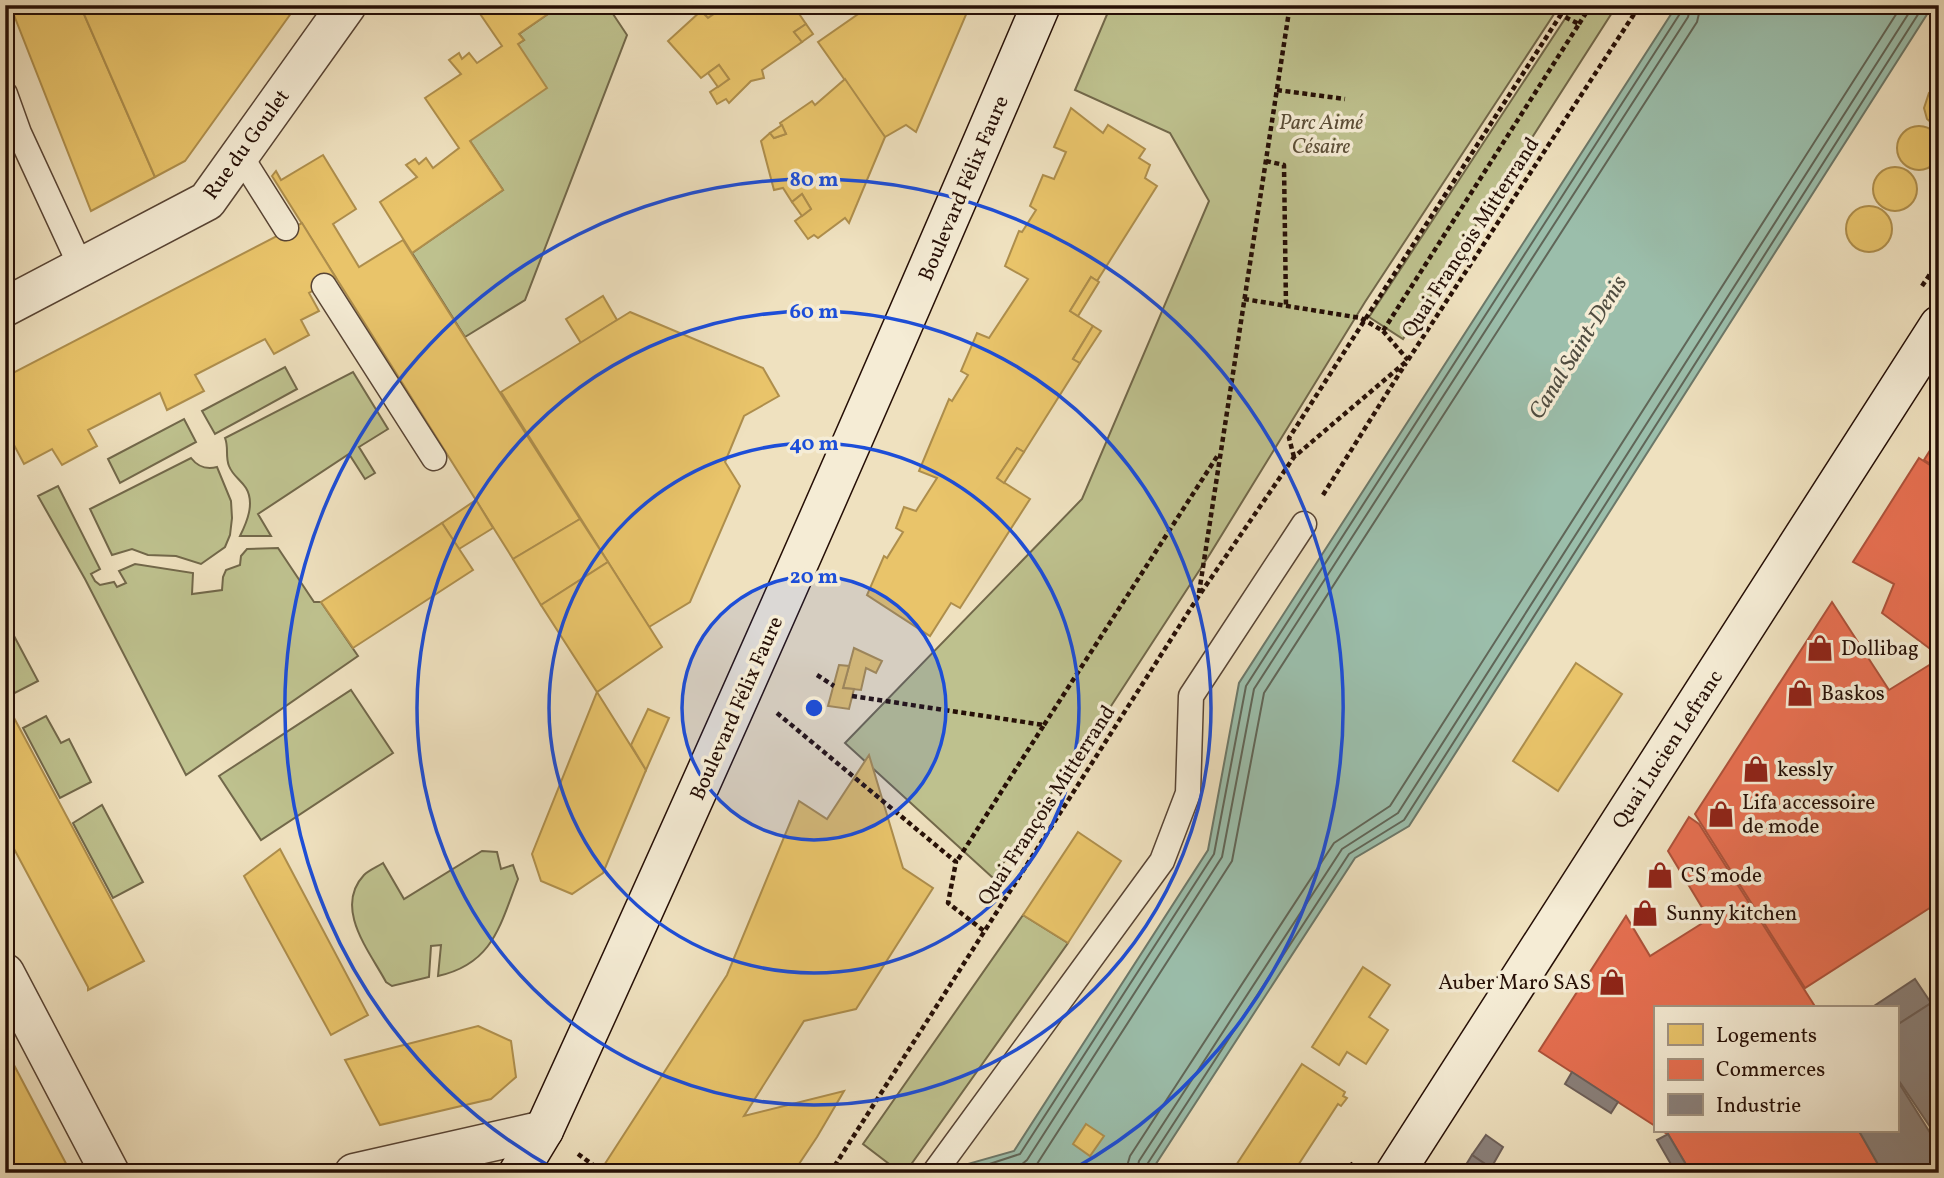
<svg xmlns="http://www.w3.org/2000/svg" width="1944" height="1178" font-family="Vollkorn,serif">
  <rect width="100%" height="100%" fill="#efe1bf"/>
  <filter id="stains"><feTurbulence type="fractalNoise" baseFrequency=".00286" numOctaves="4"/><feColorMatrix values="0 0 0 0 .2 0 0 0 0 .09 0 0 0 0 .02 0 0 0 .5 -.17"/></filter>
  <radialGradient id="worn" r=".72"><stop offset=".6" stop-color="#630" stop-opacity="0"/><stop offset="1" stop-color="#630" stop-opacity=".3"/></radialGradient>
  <g fill="#bec18e" stroke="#72684a" stroke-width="2">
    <polygon points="561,5 607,5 627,35 525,300 465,337 412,253 503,190 470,141 518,44 524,40 519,34"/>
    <polygon points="1111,5 1560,5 1365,302 1210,554 1100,723 993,878 845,743 1082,499 1209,201 1170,133 1075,90"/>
    <polygon points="1574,5 1617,5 1403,339 1369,317"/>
    <polygon points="285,367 297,389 215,434 202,411"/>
    <path d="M353 372 388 429 359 447 375 473 365 479 349 454 258 514 271 536H240C247 522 255 503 246 488 240 479 233 476 229 466 225 456 229 448 225 438Z"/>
    <polygon points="184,419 196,442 120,483 108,459"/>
    <path d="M191 458C198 467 206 470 217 467L231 501 232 518 230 535 225 547 201 564 176 556 148 555 132 549 112 555 90 509Z"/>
    <polygon points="58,486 100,569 91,574 95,581 100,585 114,582 117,587 126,583 119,571 135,564 193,573 192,594 222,590 223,577 226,570 240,565 241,556 247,549 278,548 314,602 321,602 358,656 186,775 85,579 38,496"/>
    <polygon points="5,619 38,681 7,697 5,693"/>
    <polygon points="351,690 393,753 261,840 219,776"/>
    <polygon points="46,716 61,743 69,739 91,782 60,798 23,728"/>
    <polygon points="102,805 143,882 113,898 73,823"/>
    <path d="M482 851 497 852 501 869 513 865 518 879C500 925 493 964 438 976L441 945 431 946 429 977 392 986 386 982C370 952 333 908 364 875 369 870 377 867 383 863L404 899Z"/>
    <polygon points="1023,915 1068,943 905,1173 901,1173 863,1144"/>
  </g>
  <polygon fill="#9bbeab" stroke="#6c7869" stroke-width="2" points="1677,5 1933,5 1409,826 1355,858 1150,1173 953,1173 957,1167 1014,1151 1208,850 1239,683"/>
  <g fill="#e9c46a" stroke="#ae8e4c" stroke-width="2">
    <polygon points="10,5 80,5 155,177 91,211"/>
    <polygon points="80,5 297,5 185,161 155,177"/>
    <polygon points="474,5 561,5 519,34 524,40 518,44 547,88 470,141 503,190 412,253 380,202 417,177 406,165 415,159 419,164 426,158 433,168 459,148 425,98 461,74 449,60 459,53 462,59 469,53 477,63 502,46"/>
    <polygon points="708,5 717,5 720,10 708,18 701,11"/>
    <polygon points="727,5 793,5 806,24 794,32 802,42 762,70 764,78 751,81 729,103 726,99 717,104 710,92 729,79 719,65 701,78 668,41 701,11 708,18"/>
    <polygon points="855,5 964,5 968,10 916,132 906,125 885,137 818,42 861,12"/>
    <polygon points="806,24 813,34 802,42 794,32"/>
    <polygon points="719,65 729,79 718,87 708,73"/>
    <polygon points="845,79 885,137 849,223 845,218 818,238 814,235 808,239 795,221 811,209 802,194 792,202 783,188 774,190 761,141 770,133 774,138 786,134 780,123 812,101 815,105"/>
    <polygon points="1939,86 1939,129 1927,119 1924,108 1929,93"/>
    <polygon points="1071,108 1103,133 1108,125 1145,149 1139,158 1150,165 1145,178 1157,186 1097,281 1091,277 1070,311 1093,326 1073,359 1080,363 1024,452 1017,448 997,478 1030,499 960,608 951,603 930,636 867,595 884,556 887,558 903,532 896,528 904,507 916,511 937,478 919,471 949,399 952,401 968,375 961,371 977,333 989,338 1028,279 1005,266 1019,231 1022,232 1036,210 1030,206 1043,175 1054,179 1066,152 1054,147"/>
    <polygon points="782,125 786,134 774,138 770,133"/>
    <circle cx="1919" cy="148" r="22"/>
    <polygon points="323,155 356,209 333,224 359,267 403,240 580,519 513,559 272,176 276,171 281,180"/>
    <circle cx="1895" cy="189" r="22"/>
    <polygon points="802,194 811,209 802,216 792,202"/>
    <circle cx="1869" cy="229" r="23"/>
    <polygon points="302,223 336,278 309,293 319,311 301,320 309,335 274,354 265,339 195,375 204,391 167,410 160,393 88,430 97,446 62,465 52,449 24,464 5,428 5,377"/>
    <polygon points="1091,277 1099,282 1078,316 1070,311"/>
    <polygon points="603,296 617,320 581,343 566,319"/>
    <polygon points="630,312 763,368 779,396 744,416 725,462 740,486 690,602 649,627 501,392"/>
    <polygon points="1093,326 1101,331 1080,363 1073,359"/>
    <polygon points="1017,448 1024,452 1004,483 997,478"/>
    <polygon points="476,500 493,528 459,549 442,523"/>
    <polygon points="580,519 608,562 541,605 513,559"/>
    <polygon points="442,523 473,570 353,648 321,602"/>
    <polygon points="608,562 662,647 597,692 541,605"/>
    <polygon points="854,648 882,661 876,673 866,668 861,690 843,688"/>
    <polygon points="1576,663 1622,694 1558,791 1513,761"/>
    <polygon points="839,665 849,666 843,688 854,689 849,709 828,706"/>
    <polygon points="597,692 646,770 603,873 572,894 541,881 532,854"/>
    <polygon points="5,701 144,961 88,990 88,987 5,832"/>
    <polygon points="648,709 669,718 646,770 631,745"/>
    <polygon points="869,755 903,868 933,888 856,1009 804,1021 744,1116 844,1091 817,1137 793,1173 599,1173 727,975 799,801 827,819"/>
    <polygon points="1078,832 1121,861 1068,943 1023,915"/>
    <polygon points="280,849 368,1015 331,1035 244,876"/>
    <polygon points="1363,967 1390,985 1369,1017 1388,1030 1366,1064 1347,1052 1339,1065 1312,1047"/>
    <polygon points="478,1026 511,1041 516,1077 491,1099 380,1125 345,1060"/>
    <polygon points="5,1048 71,1173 5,1173"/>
    <polygon points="1302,1064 1345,1092 1343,1096 1347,1098 1341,1106 1338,1104 1293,1173 1231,1173"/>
    <polygon points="1086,1124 1104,1136 1090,1156 1073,1144"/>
  </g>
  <g fill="#e76f51" stroke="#ad523a" stroke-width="2">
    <polygon points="1939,436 1939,469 1924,460"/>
    <polygon points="1919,458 1939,471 1939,652 1937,654 1882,613 1894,584 1853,562"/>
    <polygon points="1832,602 1889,690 1939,659 1939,902 1805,988 1695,814"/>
    <polygon points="1689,817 1699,824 1816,1008 1655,1008 1655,1126 1539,1051 1626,916 1650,956 1709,919 1668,851"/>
    <polygon points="1662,1131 1859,1131 1883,1173 1691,1173 1668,1134"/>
  </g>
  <g fill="#8a817c" stroke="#6c5f59" stroke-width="2">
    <polygon points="1915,979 1931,1003 1897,1025 1897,1008 1871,1008"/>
    <polygon points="1939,998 1939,1140 1897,1078 1897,1025"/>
    <polygon points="1572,1072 1618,1102 1611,1113 1565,1084"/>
    <polygon points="1897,1080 1939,1147 1939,1173 1883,1173 1859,1131 1897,1131"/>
    <polygon points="1668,1134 1691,1173 1676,1173 1657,1140"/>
    <polygon points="1486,1135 1503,1147 1491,1168 1472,1155"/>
    <polygon points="1472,1155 1491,1168 1499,1173 1461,1173"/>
  </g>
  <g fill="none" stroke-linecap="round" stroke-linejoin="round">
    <g stroke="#606658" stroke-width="2">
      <polyline points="962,1173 1020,1154 1214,854 1246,686 1681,12 1682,5"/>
      <polyline points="994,1173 1021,1165 1027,1160 1222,857 1254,689 1688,17 1691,5"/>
      <polyline points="1029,1173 1037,1164 1232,861 1264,693 1697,22 1701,5"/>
      <polyline points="1125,1173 1130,1156 1334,843 1390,806 1902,5"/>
      <polyline points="1136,1173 1139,1161 1342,849 1398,813 1914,5"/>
      <polyline points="1145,1173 1146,1166 1349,854 1404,820 1924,5"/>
    </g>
    <defs>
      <g id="lane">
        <polyline points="5,94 19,133 81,267"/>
        <polyline points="240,155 286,228"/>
        <polyline points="324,286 434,458"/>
        <polyline points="934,1173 1162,861 1188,793 1191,696 1304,524"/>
      </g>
      <g id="street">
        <polyline points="5,307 207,201 347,5"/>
        <polyline points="5,973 110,1173"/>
        <polyline points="354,1173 544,1130"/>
      </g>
      <g id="secondary">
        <path d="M518 1173 544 1130C715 757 880 382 1041 5"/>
        <polyline points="1395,1173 1939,325"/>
      </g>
    </defs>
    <use href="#lane" stroke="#584434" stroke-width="27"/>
    <use href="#street" stroke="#584434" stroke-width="41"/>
    <use href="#secondary" stroke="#260f06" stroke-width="41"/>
    <g stroke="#260f06" stroke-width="4.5" stroke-dasharray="5 3.5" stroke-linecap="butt">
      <polyline points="1579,24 1591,5"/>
      <polyline points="1277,90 1345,99"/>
      <polyline points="1266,161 1284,165 1286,306"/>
      <polyline points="1922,286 1939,261"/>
      <polyline points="1244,299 1361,318 1383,331 1579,24 1561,15"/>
      <polyline points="1383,331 1408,360"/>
      <polyline points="1294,457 1289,438 1567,5"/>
      <polyline points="1323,495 1406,363"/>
      <polyline points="1199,593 1290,5"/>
      <polyline points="817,675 834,686"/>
      <polyline points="852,696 1044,725 957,861"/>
      <polyline points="777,713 956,862 948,903 984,931"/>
      <polyline points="1044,725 1218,455"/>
      <polyline points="578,1154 600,1170"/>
      <polyline points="830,1173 1198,597 1294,457 1408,360 1640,5"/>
      <polyline points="1347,1173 1353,1163"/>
    </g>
    <use href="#lane" stroke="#f5ecd5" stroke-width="24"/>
    <use href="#street" stroke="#f5ecd5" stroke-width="38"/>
    <use href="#secondary" stroke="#f5ecd5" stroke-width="38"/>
  </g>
  <circle cx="814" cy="708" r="132" fill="#1d4ed8" fill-opacity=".12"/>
  <g fill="none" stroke="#1d4ed8" stroke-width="3.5">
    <circle cx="814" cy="708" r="132"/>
    <circle cx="814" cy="708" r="265"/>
    <circle cx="814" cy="708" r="397"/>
    <path d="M558 1171A529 529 0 1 1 1070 1171"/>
  </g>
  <defs>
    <symbol id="shop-bare" viewBox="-9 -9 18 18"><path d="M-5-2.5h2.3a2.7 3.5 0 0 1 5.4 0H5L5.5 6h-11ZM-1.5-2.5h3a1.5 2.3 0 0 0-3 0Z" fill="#8f2418" stroke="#f5ecd5" stroke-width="2.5" paint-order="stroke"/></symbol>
  </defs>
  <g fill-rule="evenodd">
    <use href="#shop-bare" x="1801" y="629" width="38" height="38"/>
    <use href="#shop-bare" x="1781" y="674" width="38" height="38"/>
    <use href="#shop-bare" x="1737" y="750" width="38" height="38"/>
    <use href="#shop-bare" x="1702" y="795" width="38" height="38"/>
    <use href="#shop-bare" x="1641" y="856" width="38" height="38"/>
    <use href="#shop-bare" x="1626" y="894" width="38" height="38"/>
    <use href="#shop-bare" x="1593" y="963" width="38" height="38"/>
  </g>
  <g text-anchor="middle" stroke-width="7" stroke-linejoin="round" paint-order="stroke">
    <g font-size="21" font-style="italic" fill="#5b4d36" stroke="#f5ecd5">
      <text x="1321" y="129">Parc Aimé<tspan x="1321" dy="24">Césaire</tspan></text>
    </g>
    <g font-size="21" fill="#260f06" stroke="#f5ecd5">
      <text transform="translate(246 144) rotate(-54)" y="7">Rue du Goulet</text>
      <text transform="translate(963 188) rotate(-67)" y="7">Boulevard Félix Faure</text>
      <text transform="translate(1470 237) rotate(-57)" y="7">Quai François Mitterrand</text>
      <text transform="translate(736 708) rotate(-66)" y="7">Boulevard Félix Faure</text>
      <text transform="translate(1667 749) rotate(-57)" y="7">Quai Lucien Lefranc</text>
      <text transform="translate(1046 805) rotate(-57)" y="7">Quai François Mitterrand</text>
    </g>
    <g font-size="21" fill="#260f06" stroke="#f5ecd5" text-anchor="start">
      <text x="1841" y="655">Dollibag</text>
      <text x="1821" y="700">Baskos</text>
      <text x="1777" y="776">kessly</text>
      <text x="1742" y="809">Lifa accessoire<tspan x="1742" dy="24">de mode</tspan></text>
      <text x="1681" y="882">CS mode</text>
      <text x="1666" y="920">Sunny kitchen</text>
      <text x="1591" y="989" text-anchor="end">Auber Maro SAS</text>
    </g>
    <g font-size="23" font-style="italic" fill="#4f4c40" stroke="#f5ecd5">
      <text transform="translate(1577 347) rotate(-58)" y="8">Canal Saint-Denis</text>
    </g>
  </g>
  <circle cx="814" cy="708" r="10" fill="#1d4ed8" stroke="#f5ecd5" stroke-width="3.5"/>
  <g font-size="21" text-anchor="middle" font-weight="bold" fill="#1d4ed8" stroke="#f5ecd5" stroke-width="7" stroke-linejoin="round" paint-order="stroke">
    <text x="814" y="186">80 m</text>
    <text x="814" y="318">60 m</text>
    <text x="814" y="450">40 m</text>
    <text x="814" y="583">20 m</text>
  </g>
  <rect width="1944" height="1178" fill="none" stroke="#efe1bf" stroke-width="28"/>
  <rect x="7" y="7" width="1930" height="1164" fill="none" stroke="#260f06" stroke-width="3.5"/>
  <rect x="14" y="14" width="1916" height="1150" fill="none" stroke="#260f06" stroke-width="2"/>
  <rect x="1654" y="1006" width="245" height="126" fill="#f5ecd5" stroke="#a29482" stroke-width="2"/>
  <rect x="1668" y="1024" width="35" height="21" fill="#e9c46a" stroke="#a29482" stroke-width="2"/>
  <text x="1716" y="1042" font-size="21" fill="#260f06">Logements</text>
  <rect x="1668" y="1059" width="35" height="21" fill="#e76f51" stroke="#a29482" stroke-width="2"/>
  <text x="1716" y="1076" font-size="21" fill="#260f06">Commerces</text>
  <rect x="1668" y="1094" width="35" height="21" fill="#8a817c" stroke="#a29482" stroke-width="2"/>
  <text x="1716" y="1112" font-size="21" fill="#260f06">Industrie</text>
  <rect width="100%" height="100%" filter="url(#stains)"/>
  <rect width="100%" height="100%" fill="url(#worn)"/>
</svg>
